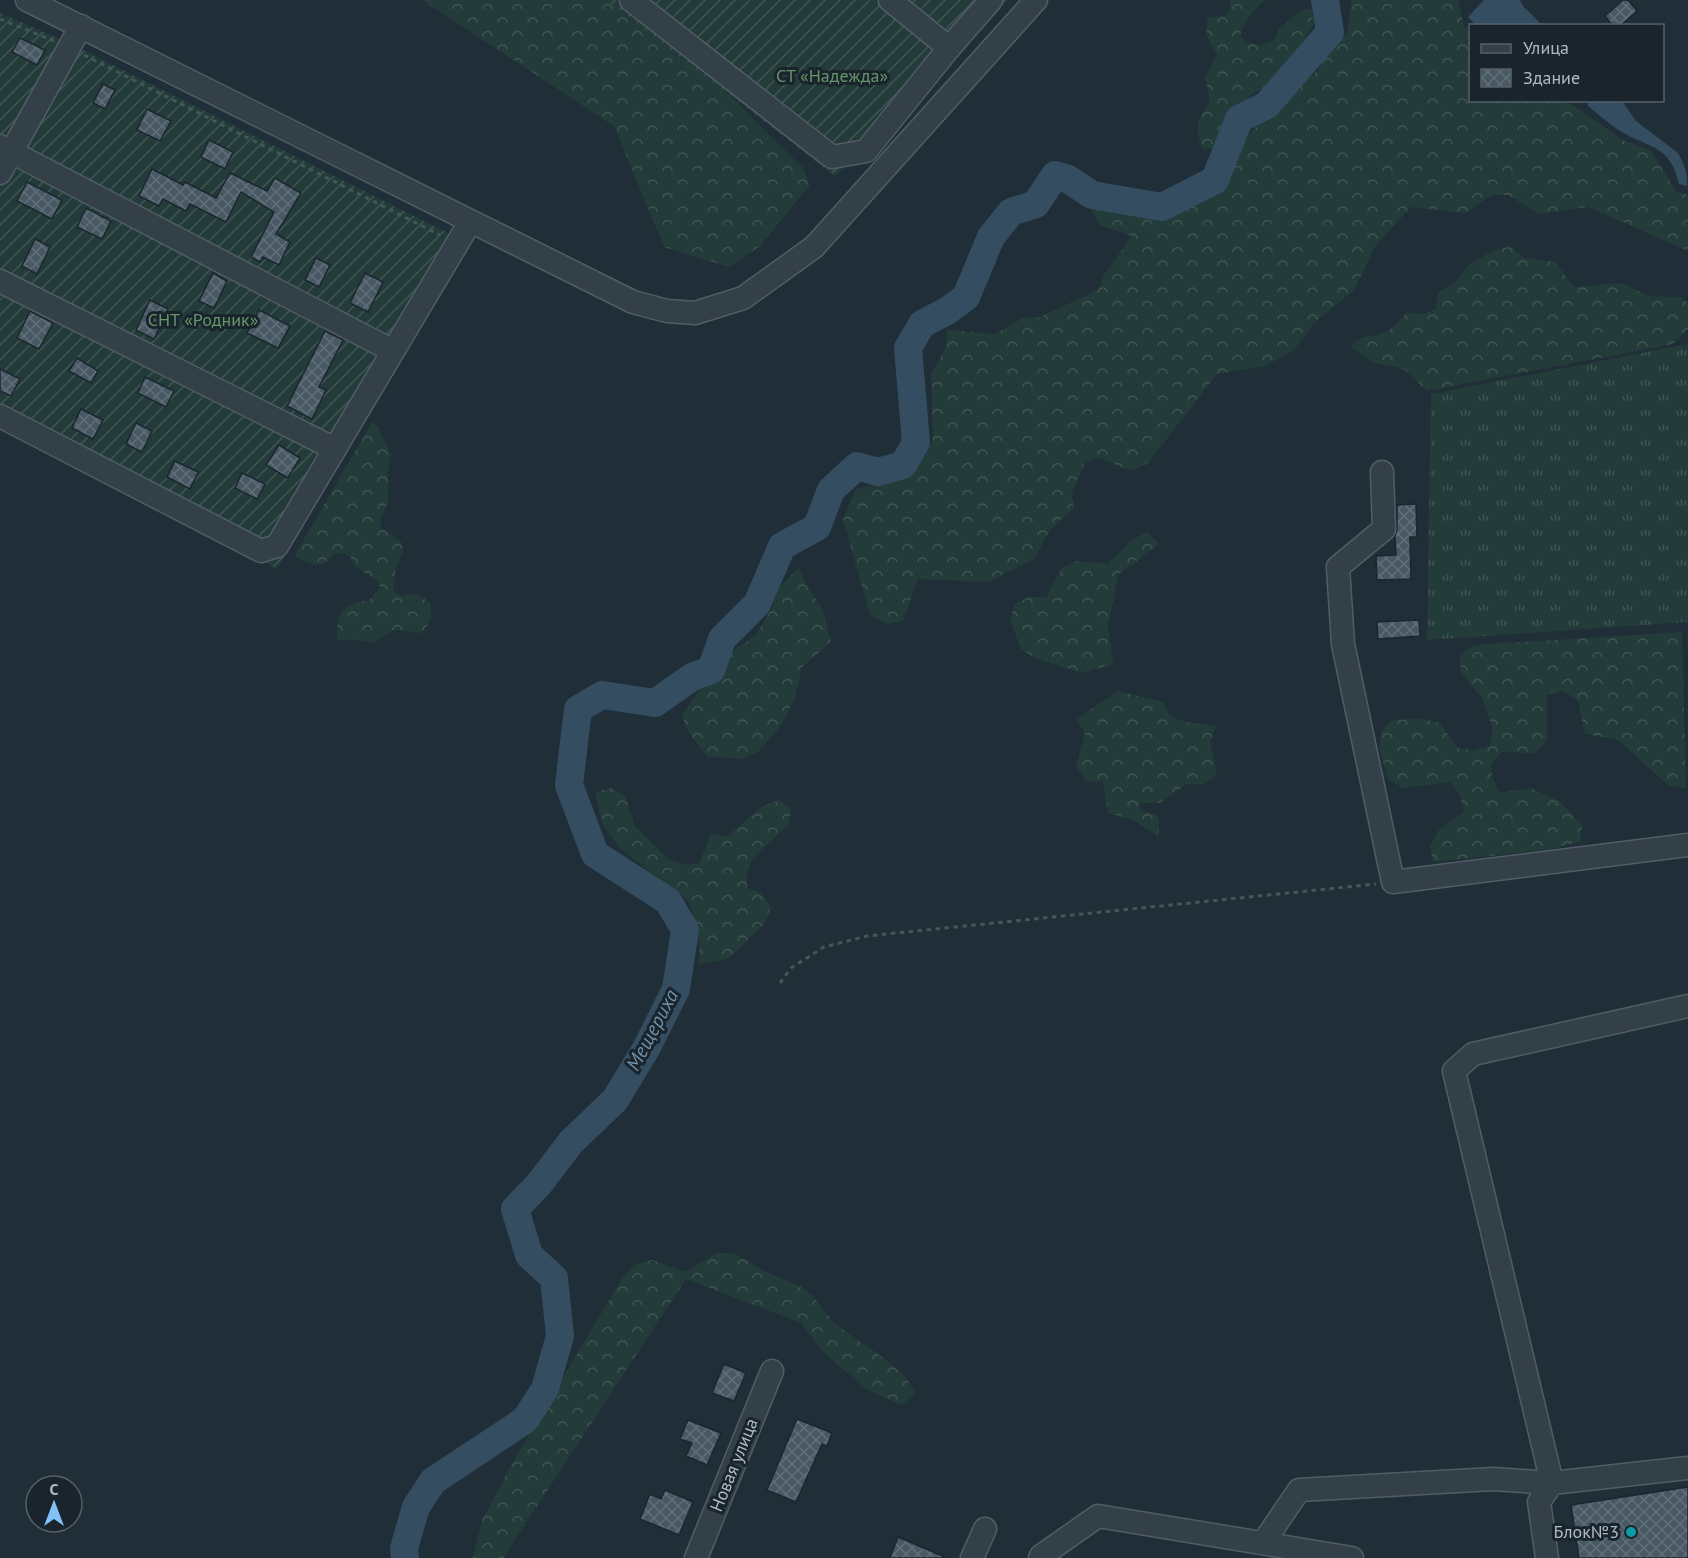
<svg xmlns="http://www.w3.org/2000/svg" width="1688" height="1558" font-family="'PT Sans',sans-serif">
  <defs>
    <pattern id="grass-tufts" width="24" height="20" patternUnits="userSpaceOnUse" patternTransform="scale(1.5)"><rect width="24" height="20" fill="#233b39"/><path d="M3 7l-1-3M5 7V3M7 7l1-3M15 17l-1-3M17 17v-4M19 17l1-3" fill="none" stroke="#405554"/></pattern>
    <pattern id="forest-crowns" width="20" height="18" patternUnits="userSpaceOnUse" patternTransform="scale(1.5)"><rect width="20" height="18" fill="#233b39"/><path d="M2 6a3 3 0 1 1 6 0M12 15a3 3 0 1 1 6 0" fill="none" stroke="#405554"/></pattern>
    <pattern id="garden-furrows" width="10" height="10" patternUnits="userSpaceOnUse" patternTransform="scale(1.5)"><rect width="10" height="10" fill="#233b39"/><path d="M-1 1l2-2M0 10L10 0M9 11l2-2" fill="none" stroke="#405554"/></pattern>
    <pattern id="building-cross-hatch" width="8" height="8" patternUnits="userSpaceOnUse" patternTransform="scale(1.5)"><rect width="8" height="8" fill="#485964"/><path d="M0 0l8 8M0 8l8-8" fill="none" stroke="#606f79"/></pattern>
  </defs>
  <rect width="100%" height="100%" fill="#202e38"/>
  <polygon fill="url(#grass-tufts)" points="1688,344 1688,622 1427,640 1431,394"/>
  <g fill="url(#forest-crowns)">
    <polygon points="422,0 615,0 704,70 803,168 810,185 760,246 729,267 664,247 614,126"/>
    <path d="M1230 0H1265C1254 10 1244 21 1240 35L1246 42 1261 45 1270 43 1276 37 1278 29 1303 9H1311L1314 24 1279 80 1265 89 1257 91 1251 95 1249 104 1234 113 1217 148 1202 149C1195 126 1196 121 1210 101L1205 77 1217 55C1210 41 1203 34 1208 17L1225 16 1230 8Z"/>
    <polygon points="1351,0 1458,0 1464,27 1470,31 1470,100 1567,101 1623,140 1651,151 1676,191 1688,195 1688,251 1588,207 1539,214 1508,195 1492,195 1465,213 1411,207 1376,245 1354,290 1314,323 1294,350 1265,366 1217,374 1148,463 1131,471 1100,458 1085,463 1072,492 1074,508 1050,530 1034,559 988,582 918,579 903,621 887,624 870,615 843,519 856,489 887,483 926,456 933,440 931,375 946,347 947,330 995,334 1023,318 1040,317 1098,290 1104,275 1132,236 1099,225 1091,210 1104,203 1167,213 1225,182 1246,136 1318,70 1323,56 1348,31"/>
    <path d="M1511 247 1524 258 1555 262 1574 287 1621 283 1649 296 1681 297 1688 303V329L1673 344 1427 391 1404 369 1372 362 1351 347C1366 330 1370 340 1386 332 1395 327 1401 319 1407 312L1422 314 1436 309 1438 292 1453 284 1469 265 1496 249Z"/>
    <path d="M372 422 378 427 391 455 388 471V503L380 519 381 527 402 543 403 552 396 567 393 591 400 596 416 594 431 603V620L422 633 394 630 372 643 354 639 337 640C337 612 341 605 369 600L380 588 378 581 354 566 350 557 344 553 335 554 323 564 315 565 296 558V553Z"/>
    <polygon points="1147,532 1159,544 1118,575 1108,625 1113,664 1082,673 1035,658 1021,649 1010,620 1015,604 1029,597 1046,597 1062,568 1076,561 1108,564 1132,540"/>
    <polygon points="799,567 805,583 823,610 831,642 802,667 795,698 780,727 758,752 743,759 707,756 687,730 682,715 700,689 715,683 729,654 756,635 773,606 777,590"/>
    <polygon points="1682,632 1686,788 1669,786 1618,740 1585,734 1578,701 1564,691 1547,694 1547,741 1534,753 1502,752 1491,764 1493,780 1500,793 1531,788 1559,801 1582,825 1580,842 1546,850 1433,862 1430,846 1438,831 1464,812 1460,795 1450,782 1403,788 1388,779 1379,748 1381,732 1392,720 1423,719 1439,723 1458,748 1474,751 1490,745 1493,729 1482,698 1461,673 1460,655 1474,645"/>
    <polygon points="1118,691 1163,702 1170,716 1185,722 1216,726 1210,742 1217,774 1204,784 1187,784 1160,803 1140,803 1140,810 1158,816 1159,837 1133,820 1108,813 1103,782 1086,781 1076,766 1085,734 1077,719"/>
    <polygon points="611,788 625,796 635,826 668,859 683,864 699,864 711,834 727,836 763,806 779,800 791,809 789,824 752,859 747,873 747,888 762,893 771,907 765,923 729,958 699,965 699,931 688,901 621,849 602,824 595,792"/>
    <polygon points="716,1253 734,1253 766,1272 799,1286 813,1296 834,1323 878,1354 906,1377 915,1393 902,1405 868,1390 825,1354 801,1323 686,1279 503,1558 473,1558 482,1520 500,1487 508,1470 623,1277 635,1264 652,1260 686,1272"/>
  </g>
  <g fill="url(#garden-furrows)">
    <polygon points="607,0 1008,0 866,151 835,176"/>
    <polygon points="0,13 71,44 468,243 277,569 0,428"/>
  </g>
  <g fill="#344d60">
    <polygon points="1484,0 1520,0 1523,6 1542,25 1476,25 1468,17"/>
    <path d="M1591 100 1622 101 1636 121 1678 153C1684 164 1688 174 1687 186L1679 184C1670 144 1650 149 1620 131 1609 124 1598 114 1587 105Z"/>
  </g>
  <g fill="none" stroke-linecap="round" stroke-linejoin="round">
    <polyline stroke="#344d60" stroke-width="28" points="405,1558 404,1548 416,1507 433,1481 525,1420 545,1389 560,1336 554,1278 529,1255 515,1209 539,1184 571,1142 615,1100 647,1047 676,989 685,930 668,901 595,854 569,785 578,709 602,695 655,703 692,677 711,670 722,639 757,604 782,546 817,527 831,490 857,466 878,472 903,465 916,443 908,348 922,324 947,311 966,297 991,237 1011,212 1036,204 1055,175 1068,179 1092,195 1162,207 1215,180 1239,119 1267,105 1330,32 1325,0"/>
  </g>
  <g fill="url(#building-cross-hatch)" stroke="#1b262f" stroke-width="1.5">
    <polygon points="1623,0 1628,0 1637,11 1620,26 1613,26 1605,16"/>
    <polygon points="20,38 45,50 37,65 12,52"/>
    <polygon points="103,84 115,90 105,109 93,103"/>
    <polygon points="147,109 171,121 160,141 137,130"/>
    <polygon points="209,140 233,152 225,169 201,157"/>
    <polygon points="152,169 183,185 185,182 216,198 230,173 267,191 275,178 301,193 276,234 290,242 279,265 263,257 260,262 251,257 274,212 241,192 226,222 190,204 186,211 163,199 159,206 139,196"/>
    <polygon points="27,182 62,200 52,219 17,201"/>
    <polygon points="86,208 111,221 102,239 77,227"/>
    <polygon points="35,239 50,247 37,274 22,266"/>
    <polygon points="316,258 330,265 319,287 305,280"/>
    <polygon points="213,273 227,281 214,308 199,301"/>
    <polygon points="365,273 383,282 368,312 350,303"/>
    <polygon points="150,300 168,309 154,339 136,330"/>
    <polygon points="259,310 290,326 278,348 247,333"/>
    <polygon points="30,311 53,323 39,349 17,338"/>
    <polygon points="325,331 343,340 319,387 326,390 312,419 287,406"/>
    <polygon points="77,358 98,371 91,383 69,371"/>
    <polygon points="0,369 20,379 11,396 0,391"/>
    <polygon points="145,377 174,391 166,407 138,393"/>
    <polygon points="81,409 103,420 93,439 72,428"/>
    <polygon points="136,423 152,431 142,452 126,444"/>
    <polygon points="279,445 300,458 288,478 266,465"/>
    <polygon points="175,461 198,472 190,489 167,477"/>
    <polygon points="242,473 265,484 257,499 235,488"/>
    <polygon points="1416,504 1417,537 1410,537 1411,579 1377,580 1376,556 1396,555 1395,536 1397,529 1397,505"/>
    <polygon points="1419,620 1420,636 1378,639 1377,622"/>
    <polygon points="724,1364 746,1373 734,1401 712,1393"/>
    <polygon points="797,1419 832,1433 827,1446 822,1444 796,1502 767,1490"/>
    <polygon points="688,1420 721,1433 707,1465 686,1456 692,1443 680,1439"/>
    <polygon points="1688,1487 1688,1558 1579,1558 1571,1505"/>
    <polygon points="665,1490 693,1502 679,1535 640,1519 650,1494 661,1499"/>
    <polygon points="898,1537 947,1558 890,1558"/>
  </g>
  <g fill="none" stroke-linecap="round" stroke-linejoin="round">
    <defs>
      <g id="minor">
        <polyline points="27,0 633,302 667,311 695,313 743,298 814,247 1036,0"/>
        <polyline points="631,0 832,157 866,151 949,48"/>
        <polyline points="890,0 949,48 991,0"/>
        <polyline points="0,146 393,351"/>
        <polyline points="0,173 81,26"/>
        <polyline points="0,281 335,449"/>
        <polyline points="0,416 261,551 277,546 470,222"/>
        <polyline points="1382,472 1384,529 1338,567 1343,644 1393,882 1688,845"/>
        <polyline points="1263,1543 1299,1490 1493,1479 1552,1483 1454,1071 1473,1054 1688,1006"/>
        <polyline points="696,1558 772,1371"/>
        <polyline points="972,1558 985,1529"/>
        <polyline points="1040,1558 1041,1556 1098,1516 1352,1558"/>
        <polyline points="1547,1558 1539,1502 1552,1483 1688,1468"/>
      </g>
    </defs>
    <use href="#minor" stroke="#515d66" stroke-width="25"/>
    <g stroke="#425857" stroke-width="3" stroke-dasharray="4.5 4.5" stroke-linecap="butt">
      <polyline points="0,19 54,41"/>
      <polyline points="84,55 440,235"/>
      <polyline points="780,983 791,968 824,947 867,936 1376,884"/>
    </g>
    <use href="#minor" stroke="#344048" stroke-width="22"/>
  </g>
  <circle fill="#0f9aa8" stroke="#19242d" stroke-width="2" cx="1631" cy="1532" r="6"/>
  <g text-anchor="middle" stroke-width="6" stroke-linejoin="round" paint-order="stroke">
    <g font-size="18" fill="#669669" stroke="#19242d">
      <text x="832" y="82">СТ «Надежда»</text>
      <text x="203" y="326">СНТ «Родник»</text>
    </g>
    <g font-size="18" fill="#aebbc5" stroke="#19242d">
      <text transform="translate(734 1465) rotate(-68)" y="6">Новая улица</text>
    </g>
    <g font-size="18" fill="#aebbc5" stroke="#19242d" text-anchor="end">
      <text x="1619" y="1538">Блок№3</text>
    </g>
    <g font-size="20" font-style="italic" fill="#6f91aa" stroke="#19242d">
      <text transform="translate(652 1030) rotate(-62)" y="7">Мещериха</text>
    </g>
  </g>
  <rect x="1469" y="24" width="195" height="78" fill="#19242d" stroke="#55606a" stroke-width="1.5"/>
  <rect x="1481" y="44" width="30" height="9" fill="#344048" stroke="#55606a" stroke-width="1.5"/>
  <text x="1523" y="54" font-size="18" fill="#aebbc5">Улица</text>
  <rect x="1481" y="69" width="30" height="18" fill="url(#building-cross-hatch)" stroke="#55606a" stroke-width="1.5"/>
  <text x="1523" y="84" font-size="18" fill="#aebbc5">Здание</text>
  <g transform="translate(54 1504)"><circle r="28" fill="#19242d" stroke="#55606a" stroke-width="1.5"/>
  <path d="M0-4.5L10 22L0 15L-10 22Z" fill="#80c1f8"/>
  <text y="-9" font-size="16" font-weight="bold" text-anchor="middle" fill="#aebbc5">С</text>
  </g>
</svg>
